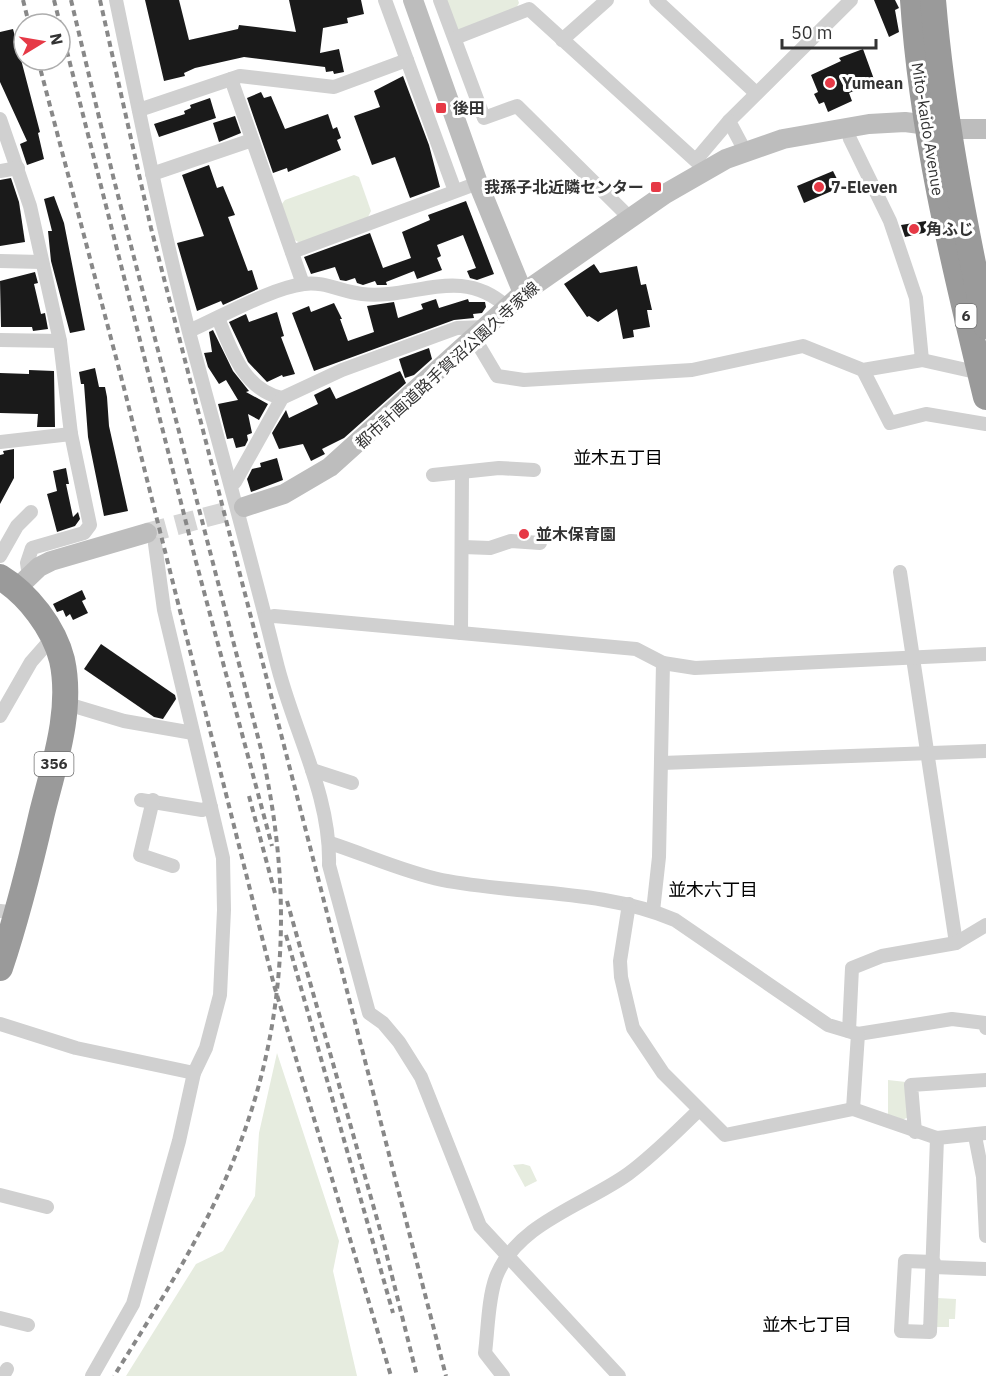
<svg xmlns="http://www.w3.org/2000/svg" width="986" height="1376" font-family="'IBM Plex Sans','Noto Sans JP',sans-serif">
  <rect width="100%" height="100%" fill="#fff"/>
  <g fill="#e6ecdf">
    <polygon points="445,0 518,0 519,3 515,10 455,31"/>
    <polygon points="354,175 359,177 371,211 367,219 300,243 293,239 281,205 285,200"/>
    <polygon points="277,1053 339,1241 333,1271 357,1376 126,1376 196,1264 223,1251 255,1196 259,1133"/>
    <polygon points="888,1080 906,1082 909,1117 902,1120 888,1116"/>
    <polygon points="523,1164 530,1166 537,1181 525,1187 513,1165"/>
    <polygon points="937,1298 956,1299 955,1319 949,1319 949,1327 936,1327"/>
  </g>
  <g fill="#1a1a1a">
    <polygon points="145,0 179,0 189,40 238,29 239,25 296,32 289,0 361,0 364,14 347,18 348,23 323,28 320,53 339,49 344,72 334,74 333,71 326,72 325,67 244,57 195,68 184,73 185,76 164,81"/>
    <polygon points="874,0 895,0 899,8 895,10 899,32 889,37"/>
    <polygon points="13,29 40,132 38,133 44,159 27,165 20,144 27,141 0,82 0,32"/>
    <polygon points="863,49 875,82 849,93 852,101 828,112 824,102 819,104 814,94 818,92 811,75 841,61 839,58"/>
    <polygon points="403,76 429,145 440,187 410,198 395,157 372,165 354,116 380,107 374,91"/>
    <polygon points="261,92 264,98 271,96 285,129 328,114 333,129 337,127 341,138 337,140 341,150 288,172 287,168 273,173 247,98"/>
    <polygon points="210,98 216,118 159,137 154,124 185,114 184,111 191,108 190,105"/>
    <polygon points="235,116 241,133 219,142 213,123"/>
    <polygon points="209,165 217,188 223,186 235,215 228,217 248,271 252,270 258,289 223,305 221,301 197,311 177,243 204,236 182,175"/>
    <polygon points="833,171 841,187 804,203 797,186"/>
    <polygon points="11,178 19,202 25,242 0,246 0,180"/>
    <polygon points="54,196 64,223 85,330 70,333 51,261 48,231 52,231 44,199"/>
    <polygon points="466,201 494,274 477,280 470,278 467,271 476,268 463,235 437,245 441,256 437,258 442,270 417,279 414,271 386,282 387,285 377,285 375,281 363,285 357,283 355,278 346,281 340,280 335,267 311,274 304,257 370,233 383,268 411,258 402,232 430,220 428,215"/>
    <polygon points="926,221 928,232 905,237 901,225"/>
    <polygon points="594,264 600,273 637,266 641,285 646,284 652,310 647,310 650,327 633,330 634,337 623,339 617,309 598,322 589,316 587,317 564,284"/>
    <polygon points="35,272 38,283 34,284 41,314 45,313 48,329 33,331 32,327 1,327 0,281"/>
    <polygon points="436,299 439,308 468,299 469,302 485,302 486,307 482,313 473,314 474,318 454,320 314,371 292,313 309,306 311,312 334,303 342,319 340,319 348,341 374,332 367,306 394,302 398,318 423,309 421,304"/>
    <polygon points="277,312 284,336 281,337 295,374 283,377 282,375 267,382 248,362 229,322 246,314 249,322"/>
    <polygon points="213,330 233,371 249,391 246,392 268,404 259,420 248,414 252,433 247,435 248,440 245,446 236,448 233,438 227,439 218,404 238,400 226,380 219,384 208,367 204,353 212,352 209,332"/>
    <polygon points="429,348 432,359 414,375 405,378 399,359"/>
    <polygon points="95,368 99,387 105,387 107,397 109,426 128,511 104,516 88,437 84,384 81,384 79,372"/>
    <polygon points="29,370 54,371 55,427 37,427 38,414 0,413 0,373 29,374"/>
    <polygon points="400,371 406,383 344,438 322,449 325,454 311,461 303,444 279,449 272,433 286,410 289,418 318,404 314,395 330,387 336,399"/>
    <polygon points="14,449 14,478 0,504 0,455 4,454 3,451"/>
    <polygon points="277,458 283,480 251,492 247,479 252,469 261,467 260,463"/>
    <polygon points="66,468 69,484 66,484 73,517 78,512 80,519 75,526 57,532 47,494 57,491 53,471"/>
    <polygon points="82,590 86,599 82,601 88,613 73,620 70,614 66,617 63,610 57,612 53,604"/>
    <polygon points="101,644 175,695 176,699 163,719 154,717 84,669"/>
  </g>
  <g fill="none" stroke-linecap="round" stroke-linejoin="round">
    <polyline stroke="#d6d6d6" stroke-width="20" stroke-dasharray="20 10" stroke-linecap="butt" points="147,533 244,507"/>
    <g stroke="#d0d0d0" stroke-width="14">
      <path d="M116 0C139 111 161 222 189 332 218 441 249 550 276 660 292 728 331 794 329 865L369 1013 383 1023 399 1042 421 1077 480 1226 619 1376"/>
      <polyline points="385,0 455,191"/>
      <polyline points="440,0 484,118 517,106 630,218"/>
      <polyline points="656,0 756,93"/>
      <polyline points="455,38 529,9 706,170"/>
      <polyline points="562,40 607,0"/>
      <polyline points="139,110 231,79"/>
      <polyline points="0,119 30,206 60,341 71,434 90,525 84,533 32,548 27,563 29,576"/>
      <polyline points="847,127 850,139 890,221 916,298 922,360"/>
      <polyline points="745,151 729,121 851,0"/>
      <polyline points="696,160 729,121"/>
      <polyline points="0,171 18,168"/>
      <polyline points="152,174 252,140"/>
      <polyline points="292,252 478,183"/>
      <polyline points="0,261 41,262"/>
      <polyline points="303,284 231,79 240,76 334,87 407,60"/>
      <path d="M218 318C231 350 244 390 282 398"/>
      <path d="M189 331C221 317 271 288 304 284 324 281 342 292 362 294 413 300 460 264 507 307"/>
      <polyline points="475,339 497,376 524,380 692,370 803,346 863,370 922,360 980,373"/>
      <polyline points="0,340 60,341"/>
      <polyline points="863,370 890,423 926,414 986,424"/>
      <polyline points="0,442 71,434"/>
      <polyline points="433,475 499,468 534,470"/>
      <polyline points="231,483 235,482 282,398 342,370 457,328 486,327"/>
      <polyline points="463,547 490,548 511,541 540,543"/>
      <polyline points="0,556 17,526 31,512"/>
      <polyline points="900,572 956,943"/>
      <polyline points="266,618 274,616 636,649 663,663 695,668 986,654"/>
      <polyline points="461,633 462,473"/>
      <polyline points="64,703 124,721 193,733"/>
      <polyline points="0,716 31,662 53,637"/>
      <polyline points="662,763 986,751"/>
      <polyline points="312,770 352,783"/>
      <polyline points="141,800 202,810 211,807"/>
      <polyline points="153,800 140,855 173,866"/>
      <path d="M330 843C367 855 404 872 442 880 519 895 603 889 675 920L828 1025 858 1034 952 1019 985 1023 986 1028"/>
      <polyline points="629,904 620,961 621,977 633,1028 663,1073 725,1135 853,1109 937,1138 986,1133"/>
      <polyline points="0,911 18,913"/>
      <polyline points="653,911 659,857 663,663"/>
      <polyline points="0,1024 76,1048 194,1073"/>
      <polyline points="849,1031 852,968 882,956 956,943 986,925"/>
      <polyline points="853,1109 858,1034"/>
      <polyline points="915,1132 911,1085 986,1080"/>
      <polyline points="975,1136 983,1177 986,1236"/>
      <polyline points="0,1195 47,1207"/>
      <polyline points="934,1262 905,1261 901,1331 930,1332 937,1138"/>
      <polyline points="933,1267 986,1269"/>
      <polyline points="0,1318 28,1325"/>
      <polyline points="3,1376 7,1369"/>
      <polyline points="92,1376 133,1304 179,1141 194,1073 206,1048 220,995 224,910 223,858 164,610 155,544"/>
      <path d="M503 1376 485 1353C488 1329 488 1299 496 1277 517 1223 585 1205 628 1174 654 1155 676 1132 699 1110"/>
    </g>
    <g stroke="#bdbdbd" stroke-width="20">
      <polyline points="413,0 478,183 523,293"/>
      <polyline points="244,507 284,494 330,467 523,293 665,194 726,159 783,139 869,124 905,122 958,129 986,129"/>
      <polyline points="16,589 39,567 51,561 147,533"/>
    </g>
    <g stroke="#9a9a9a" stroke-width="26">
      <path d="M913 0C922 136 954 265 986 397"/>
      <path d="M933 0C942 110 963 218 986 326"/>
      <path d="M0 577C28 594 54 628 62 660 73 710 54 765 42 813 30 865 17 917 0 968"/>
    </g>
    <g stroke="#888" stroke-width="4" stroke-dasharray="6 4.5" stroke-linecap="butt">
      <polyline points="23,0 29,24"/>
      <polyline points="54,0 195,558 272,846"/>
      <path d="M71 0 114 180 261 749C294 894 288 1032 229 1171 199 1242 155 1310 114 1376"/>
      <polyline points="100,0 151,228 446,1376"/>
      <polyline points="38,60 124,388 274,985 391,1376"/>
      <polyline points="249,796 276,897"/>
      <polyline points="287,901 383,1240 417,1376"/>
      <polyline points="286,935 393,1313"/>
    </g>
  </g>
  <g fill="#e63946" stroke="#fff" stroke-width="2">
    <circle cx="830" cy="83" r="6"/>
    <rect x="435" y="102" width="12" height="12" rx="3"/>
    <rect x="650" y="181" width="12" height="12" rx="3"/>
    <circle cx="819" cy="187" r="6"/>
    <circle cx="914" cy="229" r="6"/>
    <circle cx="524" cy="534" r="6"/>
  </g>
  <g text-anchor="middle" stroke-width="6" stroke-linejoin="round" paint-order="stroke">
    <g fill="#fff" stroke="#707070" stroke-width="1.5">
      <rect x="955.5" y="304" width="21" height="24" rx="4.5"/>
      <rect x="34.5" y="752" width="39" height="24" rx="4.5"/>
    </g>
    <g font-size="15" font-weight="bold" fill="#333">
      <text x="966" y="321">6</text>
      <text x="54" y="769">356</text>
    </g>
    <g font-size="16" font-weight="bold" fill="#333" stroke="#fff" text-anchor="start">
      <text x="842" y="89">Yumean</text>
      <text x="453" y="114">後田</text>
      <text x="644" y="193" text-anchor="end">我孫子北近隣センター</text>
      <text x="831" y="193">7-Eleven</text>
      <text x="926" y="235">角ふじ</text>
      <text x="536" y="540">並木保育園</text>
    </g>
    <g font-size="16" fill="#333" stroke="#fff">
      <text transform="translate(928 129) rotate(81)" y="6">Mito-kaido Avenue</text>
      <text transform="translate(447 365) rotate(-42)" y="6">都市計画道路手賀沼公園久寺家線</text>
    </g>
    <g font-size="18" fill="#000" stroke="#fff">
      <text x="618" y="464">並木五丁目</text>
      <text x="713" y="896">並木六丁目</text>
      <text x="807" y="1331">並木七丁目</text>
    </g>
  </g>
  <g transform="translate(42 42) rotate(79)"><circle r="28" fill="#ffffff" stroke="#adadad" stroke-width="1.5"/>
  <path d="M0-4.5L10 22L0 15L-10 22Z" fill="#e63946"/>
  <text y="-9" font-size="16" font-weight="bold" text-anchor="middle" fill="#333333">N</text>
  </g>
  <path d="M782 39v9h94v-9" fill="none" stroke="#333333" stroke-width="3"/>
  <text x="791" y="39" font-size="18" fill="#333333" stroke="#ffffff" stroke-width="4.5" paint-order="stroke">50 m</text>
</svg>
